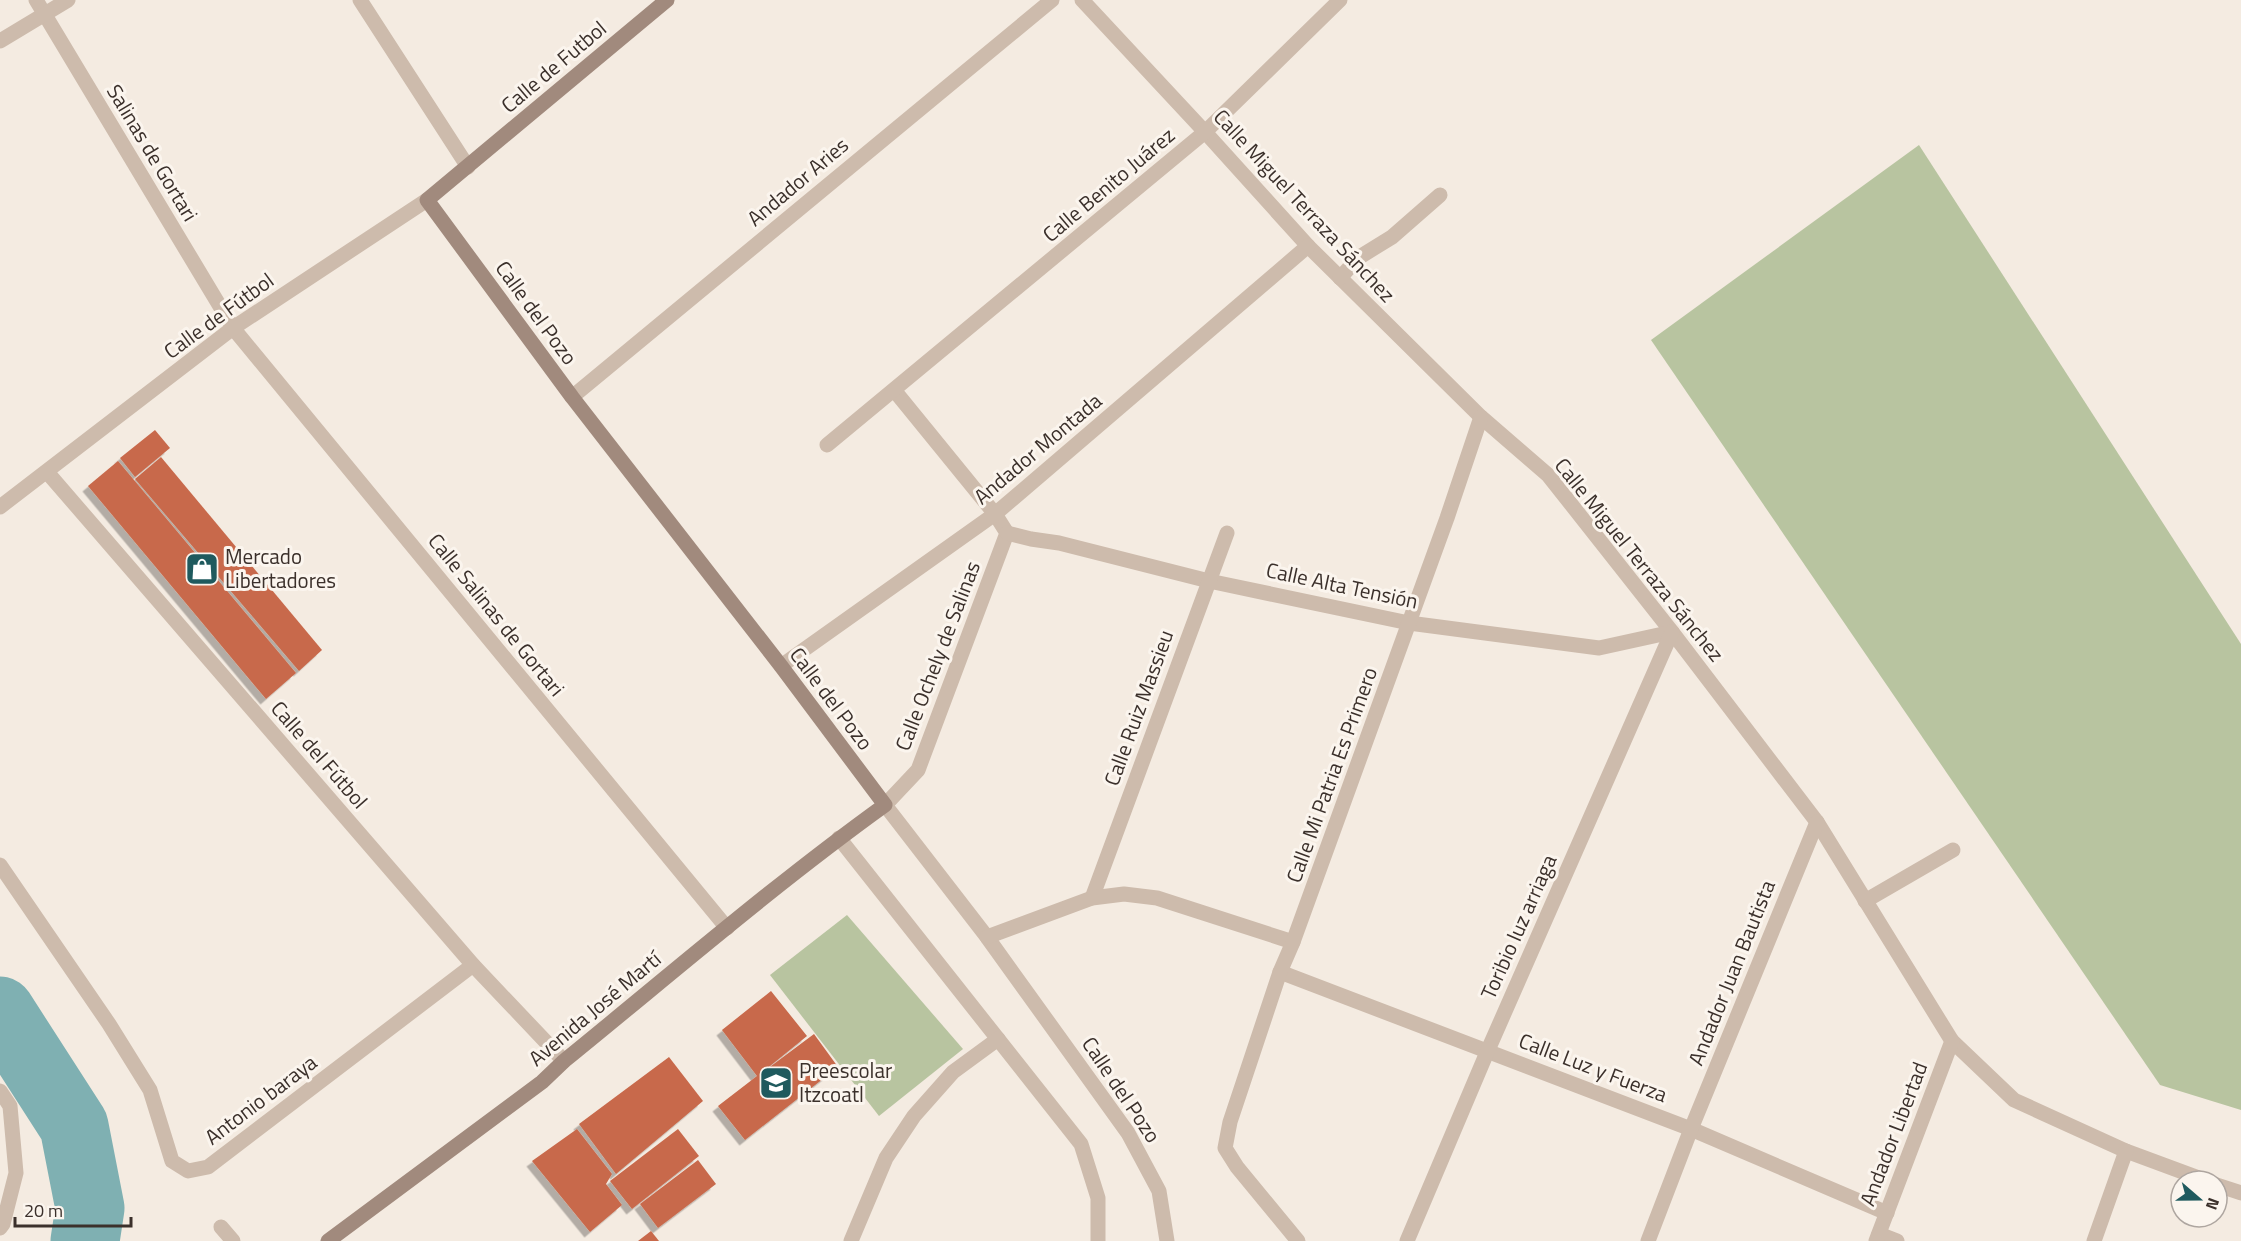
<svg xmlns="http://www.w3.org/2000/svg" width="2241" height="1241" font-family="'Titillium Web',sans-serif">
  <defs>
    <filter id="shadow"><feDropShadow dx="-5.5" dy="5.5" stdDeviation="0" flood-color="#0004"/></filter>
  </defs>
  <rect width="100%" height="100%" fill="#f4ebe1"/>
  <g fill="#b8c4a0">
    <polygon points="1919,145 2241,644 2241,1110 2160,1085 1651,340"/>
    <polygon points="847,915 963,1049 879,1116 770,975"/>
  </g>
  <g fill="none" stroke-linecap="round" stroke-linejoin="round">
    <polyline stroke="#7fb0b2" stroke-width="69" points="0,1011 74,1126 90,1208 85,1241"/>
  </g>
  <g fill="#c8694b" filter="url(#shadow)">
    <polygon points="155,430 170,448 135,477 120,458"/>
    <polygon points="161,457 322,650 299,671 135,479"/>
    <polygon points="118,461 296,673 266,699 88,486"/>
    <polygon points="771,991 807,1036 759,1075 814,1034 838,1067 745,1140 718,1106 757,1076 722,1030"/>
    <polygon points="669,1057 703,1101 616,1174 579,1124"/>
    <polygon points="577,1129 612,1174 606,1184 622,1205 590,1232 532,1161"/>
    <polygon points="678,1129 699,1156 632,1209 610,1181"/>
    <polygon points="698,1160 716,1184 658,1228 640,1204"/>
    <polygon points="651,1231 659,1241 638,1241"/>
  </g>
  <g fill="none" stroke-linecap="round" stroke-linejoin="round">
    <g stroke="#cdbbac" stroke-width="15">
      <polyline points="1865,901 1953,850"/>
      <polyline points="221,1227 233,1241"/>
    </g>
    <g stroke="#cdbbac" stroke-width="15">
      <polyline points="36,0 233,328 727,928"/>
      <polyline points="360,0 468,167"/>
      <polyline points="1082,0 1205,132 1308,246 1481,417 1548,475 1672,632 1817,822 1952,1041 2014,1100 2126,1151 2207,1181"/>
      <polyline points="0,41 68,0"/>
      <polyline points="1340,278 1358,258 1392,237 1440,195"/>
      <polyline points="894,390 995,514 1007,533 918,770 885,805 987,937 1128,1133 1159,1191 1167,1241"/>
      <polyline points="572,397 1052,0"/>
      <polyline points="827,445 1205,132 1340,0"/>
      <polyline points="47,472 473,965 564,1061"/>
      <polyline points="0,507 233,328 427,200"/>
      <polyline points="1007,533 1031,539 1059,543 1209,581 1409,623 1599,648 1672,632"/>
      <polyline points="781,666 995,514 1308,246"/>
      <polyline points="839,838 1081,1144 1098,1198 1098,1241"/>
      <polyline points="0,865 109,1024 150,1090 172,1161 188,1171 208,1167 473,965"/>
      <polyline points="1092,898 1227,533"/>
      <polyline points="987,937 1092,898 1124,894 1157,898 1293,942"/>
      <polyline points="1280,972 1691,1129 1887,1213"/>
      <polyline points="0,1091 10,1106 16,1173 3,1224 0,1228"/>
      <polyline points="2217,1185 2241,1193"/>
      <polyline points="1879,1234 1897,1241"/>
      <polyline points="851,1241 886,1158 914,1116 953,1072 998,1039"/>
      <polyline points="1298,1241 1237,1167 1225,1148 1230,1122 1280,972 1293,942 1447,518 1481,417"/>
      <polyline points="1407,1241 1488,1050 1672,632"/>
      <polyline points="1648,1241 1691,1129 1817,822"/>
      <polyline points="1876,1241 1952,1041"/>
      <polyline points="2094,1241 2126,1151"/>
    </g>
    <path stroke="#a18a7d" stroke-width="15" d="M328 1241 542 1082 564 1061C670 975 774 885 885 805L781 666 572 397 427 200 667 0"/>
  </g>
  <defs>
    <symbol id="shop-square" viewBox="-11 -11 22 22"><rect x="-9" y="-9" width="18" height="18" rx="4" fill="#1f5a5e" stroke="#fbf5ee"/><path d="M-5-2.5h2.3a2.7 3.5 0 0 1 5.4 0H5L5.5 6h-11ZM-1.5-2.5h3a1.5 2.3 0 0 0-3 0Z" fill="#fff"/></symbol>
    <symbol id="school-square" viewBox="-11 -11 22 22"><rect x="-9" y="-9" width="18" height="18" rx="4" fill="#1f5a5e" stroke="#fbf5ee"/><path d="M0-5L7-2L0 1L-7-2ZM-4 1L0 2.5L4 1V4Q0 6-4 4Z" fill="#fff"/></symbol>
  </defs>
  <g fill-rule="evenodd">
    <use href="#shop-square" x="183" y="550" width="38" height="38"/>
    <use href="#school-square" x="757" y="1064" width="38" height="38"/>
  </g>
  <g text-anchor="middle" stroke-width="6" stroke-linejoin="round" paint-order="stroke">
    <g font-size="21" fill="#3b302b" stroke="#fbf5ee">
      <text transform="translate(554 67) rotate(-40)" y="7">Calle de Futbol</text>
      <text transform="translate(152 153) rotate(59)" y="7">Salinas de Gortari</text>
      <text transform="translate(798 182) rotate(-40)" y="7">Andador Aries</text>
      <text transform="translate(1109 185) rotate(-40)" y="7">Calle Benito Juárez</text>
      <text transform="translate(1304 206) rotate(47)" y="7">Calle Miguel Terraza Sánchez</text>
      <text transform="translate(536 313) rotate(54)" y="7">Calle del Pozo</text>
      <text transform="translate(219 316) rotate(-36)" y="7">Calle de Fútbol</text>
      <text transform="translate(1038 449) rotate(-40)" y="7">Andador Montada</text>
      <text transform="translate(1639 560) rotate(51)" y="7">Calle Miguel Terraza Sánchez</text>
      <text transform="translate(1342 586) rotate(12)" y="7">Calle Alta Tensión</text>
      <text transform="translate(496 615) rotate(51)" y="7">Calle Salinas de Gortari</text>
      <text transform="translate(938 656) rotate(-69)" y="7">Calle Ochely de Salinas</text>
      <text transform="translate(831 699) rotate(53)" y="7">Calle del Pozo</text>
      <text transform="translate(1139 708) rotate(-70)" y="7">Calle Ruiz Massieu</text>
      <text transform="translate(319 755) rotate(49)" y="7">Calle del Fútbol</text>
      <text transform="translate(1332 775) rotate(-70)" y="7">Calle Mi Patria Es Primero</text>
      <text transform="translate(1519 927) rotate(-66)" y="7">Toribio luz arriaga</text>
      <text transform="translate(1732 973) rotate(-68)" y="7">Andador Juan Bautista</text>
      <text transform="translate(595 1009) rotate(-40)" y="7">Avenida José Martí</text>
      <text transform="translate(1593 1068) rotate(21)" y="7">Calle Luz y Fuerza</text>
      <text transform="translate(1121 1090) rotate(56)" y="7">Calle del Pozo</text>
      <text transform="translate(261 1100) rotate(-37)" y="7">Antonio baraya</text>
      <text transform="translate(1894 1134) rotate(-69)" y="7">Andador Libertad</text>
    </g>
    <g font-size="21" fill="#3b302b" stroke="#fbf5ee" text-anchor="start">
      <text x="225" y="564">Mercado<tspan x="225" dy="24">Libertadores</tspan></text>
      <text x="799" y="1078">Preescolar<tspan x="799" dy="24">Itzcoatl</tspan></text>
    </g>
  </g>
  <g transform="translate(2199 1199) rotate(110)"><circle r="28" fill="#fbf5ee" stroke="#aea6a0" stroke-width="1.5"/>
  <path d="M0-4.5L10 22L0 15L-10 22Z" fill="#1f5a5e"/>
  <text y="-9" font-size="16" font-weight="bold" text-anchor="middle" fill="#3b302b">N</text>
  </g>
  <path d="M15 1217v9h116v-9" fill="none" stroke="#3b302b" stroke-width="3"/>
  <text x="24" y="1217" font-size="18" fill="#3b302b" stroke="#fbf5ee" stroke-width="4.5" paint-order="stroke">20 m</text>
</svg>
